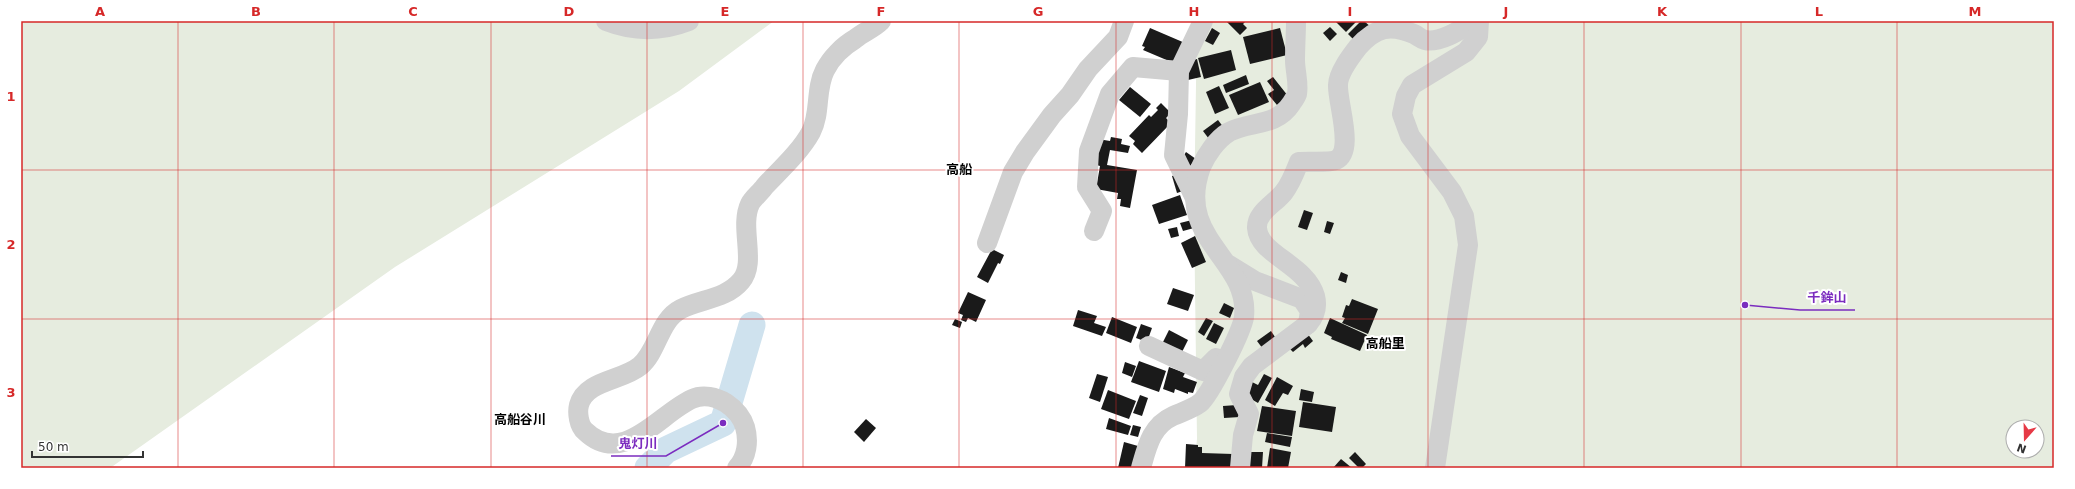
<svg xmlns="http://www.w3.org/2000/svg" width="2075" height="489" font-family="'DejaVu Sans','Noto Sans JP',sans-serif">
  <rect width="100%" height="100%" fill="#fff"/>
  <g fill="#e6ecdf" fill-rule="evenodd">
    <polygon points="21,21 774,21 679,91 395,267 113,466 109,468 21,468"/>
    <path d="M1197 21H2054V468H1194L1197 439 1194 211ZM2013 427H2037V451H2013Z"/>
  </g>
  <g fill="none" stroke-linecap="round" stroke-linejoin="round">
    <polyline stroke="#cfe2ee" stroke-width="27" points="648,468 666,450 723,423 752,325"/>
  </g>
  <g fill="#1a1a1a">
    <polygon points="1226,21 1246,21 1243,24 1247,28 1240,35"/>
    <polygon points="1335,21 1357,21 1346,32"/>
    <polygon points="1361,21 1364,21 1372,28 1357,43 1348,34"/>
    <polygon points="1330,27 1337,34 1330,41 1323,33"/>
    <polygon points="1150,28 1185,43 1176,64 1143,50 1145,47 1142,46"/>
    <polygon points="1212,28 1220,33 1213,45 1205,41"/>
    <polygon points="1280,28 1287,55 1250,64 1243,37"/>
    <polygon points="1231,50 1236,70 1204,79 1198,58"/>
    <polygon points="1197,59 1201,77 1188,80 1188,61"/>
    <polygon points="1246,75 1249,84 1226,93 1223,85"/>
    <polygon points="1273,77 1288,96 1277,105 1268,94 1274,90 1267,81"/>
    <polygon points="1260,82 1269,102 1238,115 1229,95"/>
    <polygon points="1219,86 1229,108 1215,114 1206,92"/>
    <polygon points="1130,87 1151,104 1140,117 1119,100"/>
    <polygon points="1161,103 1171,113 1166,118 1171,123 1142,153 1133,144 1135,141 1129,136 1149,115 1151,117 1158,110 1156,108"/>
    <polygon points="1218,120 1224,128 1209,139 1203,131"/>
    <polygon points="1111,137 1122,139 1121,144 1130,146 1128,153 1110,150 1107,165 1137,170 1130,208 1120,206 1121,199 1117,199 1118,193 1096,189 1100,166 1093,164 1098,139 1110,141"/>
    <polygon points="1186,152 1196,159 1190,166 1181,160"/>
    <polygon points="1178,174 1183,191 1177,193 1172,176"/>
    <polygon points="1180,195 1187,215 1159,224 1152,205"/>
    <polygon points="1304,210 1313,213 1307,230 1298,227"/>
    <polygon points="1192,220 1194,228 1183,231 1180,223"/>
    <polygon points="1327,221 1334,223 1330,234 1324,232"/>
    <polygon points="1177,227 1179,236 1171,238 1168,229"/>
    <polygon points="1195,236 1206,262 1192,268 1181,243"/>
    <polygon points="992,249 1004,255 1000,264 998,263 988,283 977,277"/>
    <polygon points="1341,272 1348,275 1346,283 1338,280"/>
    <polygon points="1173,288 1194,295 1188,311 1167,304"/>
    <polygon points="968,292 986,300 976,322 968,318 966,322 961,320 963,315 958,313"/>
    <polygon points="1352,299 1378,309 1368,334 1342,323 1345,318 1342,317 1346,305 1349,306"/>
    <polygon points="1224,303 1234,308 1230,318 1219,313"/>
    <polygon points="1078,310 1097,316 1094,323 1106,327 1102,336 1073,326"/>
    <polygon points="1112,317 1137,327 1131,343 1106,333"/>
    <polygon points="1206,318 1213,321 1204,336 1198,332"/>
    <polygon points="1330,318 1367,335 1360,351 1331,339 1332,337 1324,333"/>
    <polygon points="955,319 962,322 960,328 952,325"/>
    <polygon points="1214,323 1224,328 1216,344 1206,339"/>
    <polygon points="1141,324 1152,328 1147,342 1136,338"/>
    <polygon points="1169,330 1188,340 1181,354 1162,344"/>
    <polygon points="1271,331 1277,340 1263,349 1257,341"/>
    <polygon points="1307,333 1313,341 1305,348 1303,344 1293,352 1289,348"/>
    <polygon points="1139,361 1166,371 1159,392 1131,382"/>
    <polygon points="1125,362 1136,366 1132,377 1122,373"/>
    <polygon points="1169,367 1185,373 1183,377 1197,382 1193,393 1188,392 1188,394 1175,389 1174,393 1163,389"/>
    <polygon points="1097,374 1108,377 1100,402 1089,398"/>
    <polygon points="1264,374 1272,378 1258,403 1244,395 1252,382 1258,385"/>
    <polygon points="1277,377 1293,386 1288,395 1283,393 1275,406 1265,400"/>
    <polygon points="1301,389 1314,392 1312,402 1299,400"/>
    <polygon points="1108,390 1136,401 1129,419 1101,409"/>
    <polygon points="1140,395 1148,398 1142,416 1133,413"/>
    <polygon points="1303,402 1336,407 1332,432 1299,427"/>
    <polygon points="1237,405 1240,417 1224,418 1223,406"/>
    <polygon points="1262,406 1296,411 1292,436 1257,431"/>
    <polygon points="1109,418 1131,426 1128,435 1106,429"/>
    <polygon points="866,419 876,428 864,442 854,432"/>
    <polygon points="1133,425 1141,427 1138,437 1130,435"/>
    <polygon points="1267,433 1292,437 1290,447 1265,442"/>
    <polygon points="1124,442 1138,446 1132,468 1118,468"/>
    <polygon points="1186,444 1198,445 1198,447 1202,447 1202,453 1233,454 1233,468 1185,468"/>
    <polygon points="1270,448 1291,452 1288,468 1267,468"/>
    <polygon points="1250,452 1263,452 1262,468 1250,468"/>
    <polygon points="1355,452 1366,464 1362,468 1359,468 1349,458"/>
    <polygon points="1341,459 1352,468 1333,468"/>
  </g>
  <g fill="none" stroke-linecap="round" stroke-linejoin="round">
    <g stroke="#d0d0d0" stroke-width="20">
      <path d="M606 21C634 32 661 32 689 21"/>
      <polyline points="1195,198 1174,155 1178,114 1179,71 1203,21"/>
      <polyline points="1094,231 1102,211 1087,187 1089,151 1110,94 1133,67 1179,71"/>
      <polyline points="987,243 1013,172 1025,152 1052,115 1070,95 1088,69 1118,37 1124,21"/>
      <polyline points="1229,265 1255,281 1302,299 1310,311 1308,324 1252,366 1244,377 1239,394 1249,414 1243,435 1240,468"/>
      <path d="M1308 324C1315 316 1318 308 1315 296 1306 264 1259 255 1257 228 1256 212 1276 203 1284 192 1291 183 1295 172 1299 162 1308 161 1329 163 1336 160 1355 151 1337 102 1338 85 1338 73 1351 56 1358 47 1376 27 1390 24 1414 34 1418 36 1421 39 1425 40 1436 43 1463 32 1467 21"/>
      <polyline points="1149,346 1203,371 1216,358 1224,363"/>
      <path d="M737 468C747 457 749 441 745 427 742 417 735 409 726 403 716 397 703 394 692 399 660 413 623 468 585 431 579 426 577 413 579 405 586 380 622 381 640 366 658 351 659 320 681 309 701 299 726 299 741 281 757 263 739 227 750 204 753 198 761 192 765 186 781 169 800 152 811 132 821 113 815 89 825 70 831 58 843 46 855 39 863 32 873 29 881 21"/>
      <path d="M1141 468C1147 447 1151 426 1173 416 1182 412 1192 409 1200 403 1210 395 1242 331 1244 317 1250 259 1174 240 1201 167 1206 155 1217 139 1229 132 1250 121 1276 127 1291 104 1293 101 1296 97 1297 94 1299 83 1295 71 1295 60 1295 47 1296 34 1296 21"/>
      <polyline points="1435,468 1468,245 1464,216 1452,192 1410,136 1402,114 1406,96 1412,85 1466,52 1478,37 1479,21"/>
    </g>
  </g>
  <path fill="none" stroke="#d62828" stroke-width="1" stroke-opacity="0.55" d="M178 21V468M334 21V468M491 21V468M647 21V468M803 21V468M959 21V468M1116 21V468M1272 21V468M1428 21V468M1584 21V468M1741 21V468M1897 21V468M21 170H2054M21 319H2054"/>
  <g text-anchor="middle" stroke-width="4" stroke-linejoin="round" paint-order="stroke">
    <g font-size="13" font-weight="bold" fill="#000" stroke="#fff">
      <text x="959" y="174">高船</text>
      <text x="1385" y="348">高船里</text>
      <text x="520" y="424">高船谷川</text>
    </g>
  </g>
  <path fill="none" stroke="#7b2cbf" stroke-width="1.5" d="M1745 305L1800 310H1855M723 423L666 456H611"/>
  <g fill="#7b2cbf" stroke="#fff" stroke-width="1.5">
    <circle cx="1745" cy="305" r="4"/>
    <circle cx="723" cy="423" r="4"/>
  </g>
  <g font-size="13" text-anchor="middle" font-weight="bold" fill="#7b2cbf" stroke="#fff" stroke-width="4" stroke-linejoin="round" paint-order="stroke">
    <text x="1827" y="302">千鉾山</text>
    <text x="638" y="448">鬼灯川</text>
  </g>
  <rect width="2075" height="489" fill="none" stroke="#ffffff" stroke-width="44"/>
  <g transform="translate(2025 439) rotate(200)"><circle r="19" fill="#ffffff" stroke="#adadad"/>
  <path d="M0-3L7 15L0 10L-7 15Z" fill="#e63946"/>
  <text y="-6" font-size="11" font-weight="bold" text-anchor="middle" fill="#333333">N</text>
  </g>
  <path d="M32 451v6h111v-6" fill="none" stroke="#333333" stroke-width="2"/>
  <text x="38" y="451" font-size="12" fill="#333333" stroke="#ffffff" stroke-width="3" paint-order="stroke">50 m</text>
  <rect x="22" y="22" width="2031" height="445" fill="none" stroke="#d62828" stroke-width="1.5"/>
  <g font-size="13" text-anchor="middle" font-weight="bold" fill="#d62828">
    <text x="100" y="16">A</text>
    <text x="256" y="16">B</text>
    <text x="413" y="16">C</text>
    <text x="569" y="16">D</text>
    <text x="725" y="16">E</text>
    <text x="881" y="16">F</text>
    <text x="1038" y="16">G</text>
    <text x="1194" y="16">H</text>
    <text x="1350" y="16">I</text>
    <text x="1506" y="16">J</text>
    <text x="1662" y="16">K</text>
    <text x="1819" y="16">L</text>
    <text x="1975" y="16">M</text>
    <text x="11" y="101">1</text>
    <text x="11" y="249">2</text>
    <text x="11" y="397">3</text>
  </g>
</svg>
